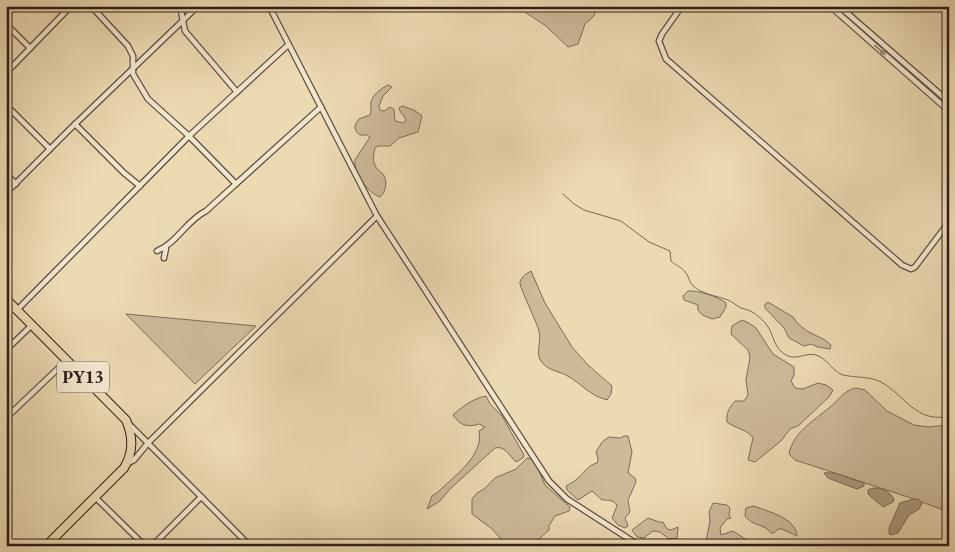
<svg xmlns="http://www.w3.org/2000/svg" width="955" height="552" font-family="'EB Garamond',serif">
  <rect width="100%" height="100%" fill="#ecdab3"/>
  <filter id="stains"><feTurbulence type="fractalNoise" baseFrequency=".004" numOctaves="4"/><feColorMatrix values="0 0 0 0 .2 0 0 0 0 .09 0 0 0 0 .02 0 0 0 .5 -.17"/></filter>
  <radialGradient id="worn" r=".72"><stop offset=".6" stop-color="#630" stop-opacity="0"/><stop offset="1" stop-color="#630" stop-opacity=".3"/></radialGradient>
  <g fill="#ccba99" stroke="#7c6c58">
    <polygon points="516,6 599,6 593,17 585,24 578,44 568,47 546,26"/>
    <path d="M388 85 392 87 383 96 379 106 380 110 384 111 390 107 394 109 395 121 403 123 406 121C405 115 400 114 399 108L402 106 414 110 422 116 418 132 399 138 390 146H378L375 148C374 154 372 159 375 165 376 169 380 171 383 174 388 181 386 192 380 197 367 192 354 174 355 160L370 137 367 135H360C353 130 354 125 359 119L370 115C372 110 370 107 371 102 372 95 382 88 388 85Z"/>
    <path d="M531 271 545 303 572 347 588 365 612 386 611 394 607 400C602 398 597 397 593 394 583 388 575 379 564 374 556 371 546 369 541 361 535 353 542 341 539 331 537 322 519 287 520 282 522 276 526 274 531 271Z"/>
    <path d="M688 291C698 290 719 297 726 303V307L720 317 712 319C705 316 696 314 698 305L684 300 683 296Z"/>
    <polygon points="768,302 793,317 798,324 807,331 825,340 831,345 830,349 818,347 811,344 804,346 789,338 784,328 765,308 765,304"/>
    <polygon points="126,314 256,326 195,384"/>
    <path d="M742 320 749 323 756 328 773 354 794 367V375L791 381 795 388 803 389 818 383 826 385 833 390 829 397 798 426 790 429 781 441 755 462 748 460 753 438C747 429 736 429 727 422 726 413 729 408 735 401H744L748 395 746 380 750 357 748 350 731 334 732 326Z"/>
    <path d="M856 388 865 390 887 411 914 425 928 427 949 425V512L908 497 795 460 789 454C793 433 813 421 829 408 839 400 844 390 856 388Z"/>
    <path d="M486 396 490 404 502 416 524 455 523 458 516 462C510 456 504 445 495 448L450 489 440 501 427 509 432 496 438 492C454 476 484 456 479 431L485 427 479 424C467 428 460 425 453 415 463 406 472 399 486 396Z"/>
    <path d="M624 436H628L632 452 628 473 635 478 636 482 628 500 630 512 625 518 628 526 625 528 618 525 612 518 617 506C615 500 608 500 602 500L592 491 578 500 567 490 566 486C569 484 574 482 577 479 583 474 588 465 597 463L598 459 596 452 602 442 609 437 620 438Z"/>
    <path d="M527 458 531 459 538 468 545 485 570 507 569 511 555 516 549 526V530C534 545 525 546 505 546L501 539 491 528 472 514V499L477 493 484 489 495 478 516 469Z"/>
    <polygon points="713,503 727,505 730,508 729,515 731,518 727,519 720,528 721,535 733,531 756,546 723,546 715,541 711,542 709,546 705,546 710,521 709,512"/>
    <path d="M754 506C769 512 796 518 797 536L782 529H778L774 533H771C765 524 752 526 745 516L746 508Z"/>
    <polygon points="648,518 659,522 663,522 667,529 671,530 678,527 677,538 669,539 660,532 653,531 644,538 637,537 632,530"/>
  </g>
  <g fill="#ab9a7e" stroke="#796855">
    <path d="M824 473C838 471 851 480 864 483V486L857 489 828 478Z"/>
    <path d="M873 488C883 488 889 491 894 499L893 502 883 507 868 494V490Z"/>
    <polygon points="914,499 918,499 922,503 919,509 909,515 898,533 891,535 889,534 889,528 900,503"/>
  </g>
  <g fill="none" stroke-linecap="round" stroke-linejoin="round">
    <path stroke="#796855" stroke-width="1" d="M563 194 574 204 584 210 621 221 649 242 670 251 671 261C675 265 682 267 686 273 689 277 689 282 693 286 702 294 717 296 728 300 733 302 737 306 741 308 743 309 746 309 748 310 754 312 762 319 766 324 775 335 772 347 786 355 796 361 806 352 816 355 827 358 834 373 843 375 856 378 869 376 881 382 905 395 916 424 949 416"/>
    <defs>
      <g id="minor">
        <polyline points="91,6 128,46 133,56 133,74 148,99 189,136 236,184"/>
        <polyline points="180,6 185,31 237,92"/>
        <polyline points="269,6 377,216 549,481 567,499 640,546"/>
        <polyline points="682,6 662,34 659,41 666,59 902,265 911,269 915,267 949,222"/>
        <polyline points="830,6 949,111"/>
        <polyline points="839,6 949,102"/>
        <polyline points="6,24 30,48"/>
        <polyline points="6,73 71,6"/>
        <polyline points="6,105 50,149"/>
        <polyline points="75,124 124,173 140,186"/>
        <polyline points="6,174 16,184"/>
        <polyline points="6,193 70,129 198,6"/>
        <path d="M157 251C177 243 187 220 206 211L321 107"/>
        <polyline points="164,258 166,248"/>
        <polyline points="17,310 189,136 288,45"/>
        <polyline points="6,350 32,325"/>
        <polyline points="6,418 67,360"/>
        <polyline points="129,424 250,546"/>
        <polyline points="128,463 134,460 148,443 377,216"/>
        <polyline points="95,497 145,546"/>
        <polyline points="152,546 201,497"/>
      </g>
      <path id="trunk" d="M6 299 126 420C133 436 134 452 124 468L46 546"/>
    </defs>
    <use href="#minor" stroke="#5d4d3f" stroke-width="7"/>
    <use href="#trunk" stroke="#2d1e18" stroke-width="10"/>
    <use href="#minor" stroke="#f3e7ce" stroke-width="4.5"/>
    <use href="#trunk" stroke="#ecdab3" stroke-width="8"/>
  </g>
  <defs><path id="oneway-solid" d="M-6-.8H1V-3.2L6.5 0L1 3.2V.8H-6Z" transform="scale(1.25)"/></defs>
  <use fill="#9a8d7c" href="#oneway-solid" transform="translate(880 50) rotate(41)"/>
  <g text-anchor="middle" stroke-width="4" stroke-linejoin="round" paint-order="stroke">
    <rect fill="#f3e7ce" stroke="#685a4f" stroke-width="1" x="57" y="361.5" width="52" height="31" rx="4"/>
    <g font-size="18" font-weight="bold" fill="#2d1e18">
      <text x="83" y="383">PY13</text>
    </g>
  </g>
  <rect width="955" height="552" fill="none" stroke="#ecdab3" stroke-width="25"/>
  <rect x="8" y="8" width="940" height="537" fill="none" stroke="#2d1e18" stroke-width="2.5"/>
  <rect x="12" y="12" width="930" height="527" fill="none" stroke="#2d1e18"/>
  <rect width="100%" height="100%" filter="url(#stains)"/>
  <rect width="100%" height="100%" fill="url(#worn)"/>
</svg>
